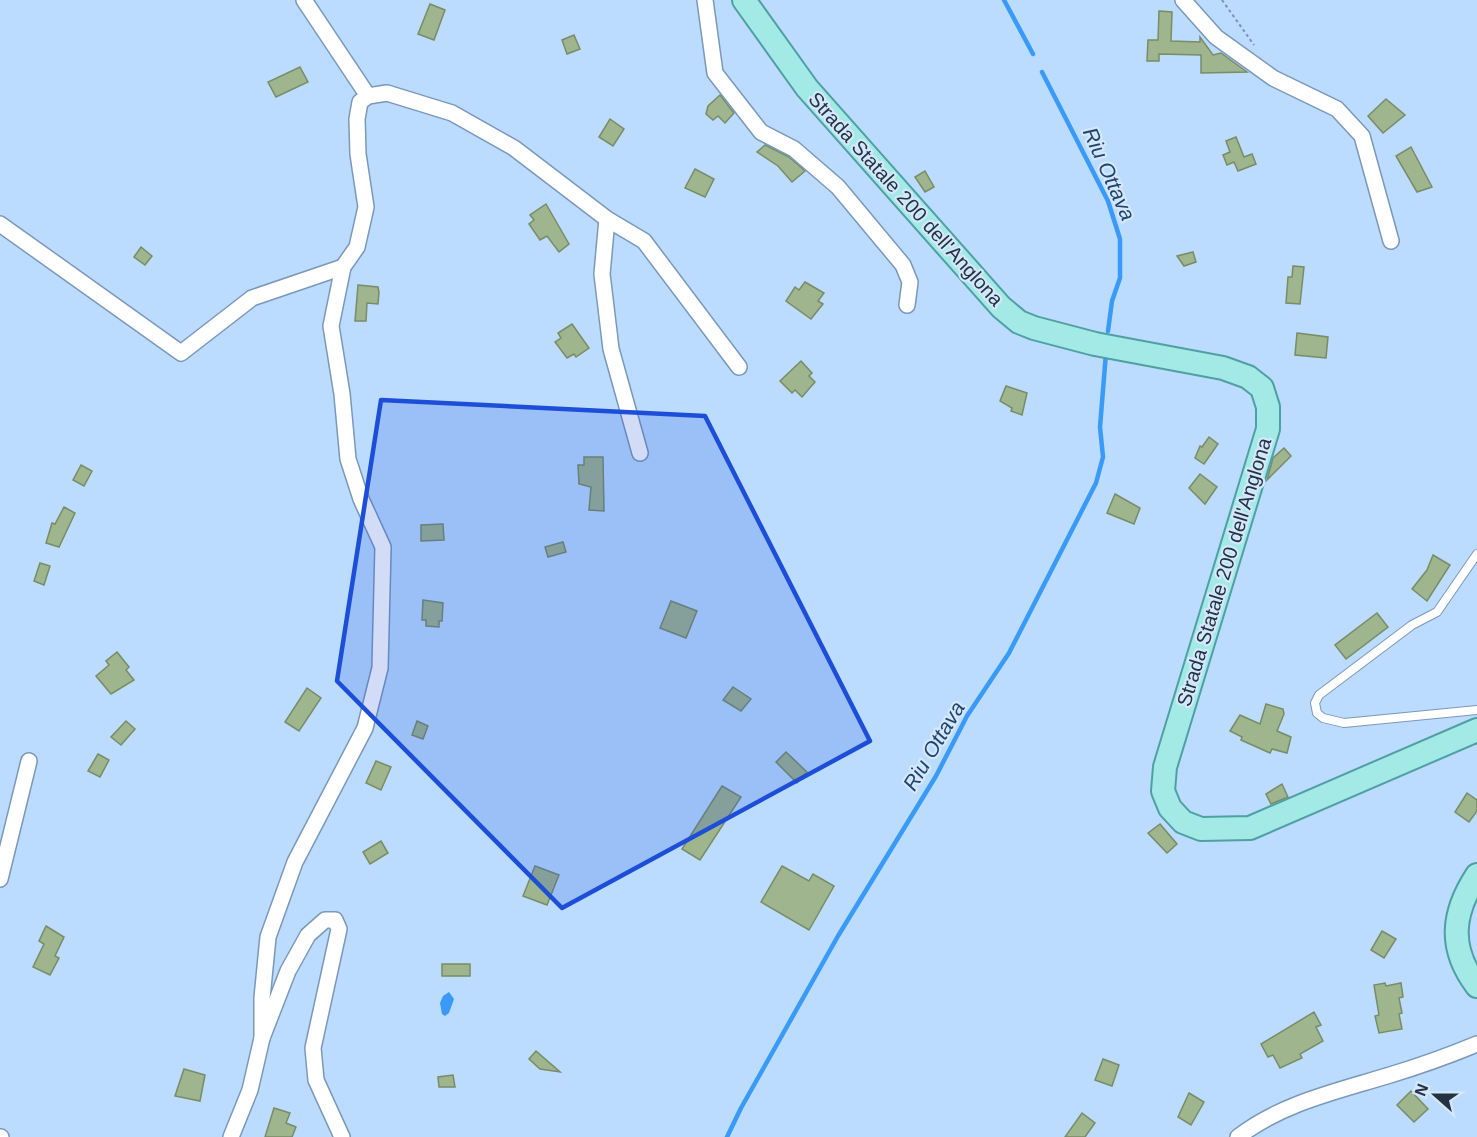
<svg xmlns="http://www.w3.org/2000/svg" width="1477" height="1137" font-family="Arial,sans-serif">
  <rect width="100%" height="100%" fill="#bbdbff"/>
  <polygon fill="#3a9af8" points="449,992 454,999 449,1013 445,1016 442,1014 440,1003 443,996"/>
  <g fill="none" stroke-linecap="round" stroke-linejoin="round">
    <g stroke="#3a9af8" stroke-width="4.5">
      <polyline points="1004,0 1033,54"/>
      <polyline points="1042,72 1108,201 1120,239 1120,278 1112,301 1108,331"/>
      <polyline points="727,1137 741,1108 838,936 936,776 967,716 1009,653 1096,483 1103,457 1100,427 1106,353"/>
    </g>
  </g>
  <g fill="#9fb58d" stroke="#788c66" stroke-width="1.5">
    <polygon points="430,4 445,10 434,40 418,34"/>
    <polygon points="1159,11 1172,12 1171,41 1200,42 1200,37 1213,55 1221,53 1247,72 1201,73 1201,55 1159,54 1159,61 1147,61 1148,40 1158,40"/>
    <polygon points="574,35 580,49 567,54 562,40"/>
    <polygon points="300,67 308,82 276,97 268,82"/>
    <polygon points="720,95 734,113 725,123 718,116 713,120 706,114 708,106"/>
    <polygon points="1386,99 1405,115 1383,133 1368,116"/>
    <polygon points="610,119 624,129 613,146 599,137"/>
    <polygon points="1236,137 1244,157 1252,154 1256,164 1238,171 1234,162 1227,165 1223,155 1230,152 1226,141"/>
    <polygon points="765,145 789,157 805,171 792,182 778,166 757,152"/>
    <polygon points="1411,147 1432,187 1417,192 1396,156"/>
    <polygon points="695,169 714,179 705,197 685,188"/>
    <polygon points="925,171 934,187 925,192 915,177"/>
    <polygon points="546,204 569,244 559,252 547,236 540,240 529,224 534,220 530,215"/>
    <polygon points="141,247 152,256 145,265 134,257"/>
    <polygon points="1193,252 1196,262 1184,266 1177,256"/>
    <polygon points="1293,266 1304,267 1300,304 1286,303 1288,277 1292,277"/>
    <polygon points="805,282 824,293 818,301 823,304 811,319 786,301 795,287 799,290"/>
    <polygon points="358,285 378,287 379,292 378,304 367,303 366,321 355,321"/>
    <polygon points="572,324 589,348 576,357 574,354 567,358 555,342 561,338 558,333"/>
    <polygon points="1297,333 1328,337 1326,358 1295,355"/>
    <polygon points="801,361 812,373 809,376 815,382 802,397 795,390 792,393 780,381"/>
    <polygon points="1006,386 1027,393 1022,415 1011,411 1012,408 1000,401"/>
    <polygon points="1209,437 1218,444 1204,464 1195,458 1200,446 1202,447"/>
    <polygon points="1284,448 1291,456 1267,480 1273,458"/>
    <polygon points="584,457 603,457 604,511 589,510 591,487 579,484 578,465 584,465"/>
    <polygon points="81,465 92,471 84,486 73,480"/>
    <polygon points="1200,474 1217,487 1205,504 1189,488"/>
    <polygon points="1115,494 1140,508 1134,524 1107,513"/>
    <polygon points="64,507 75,513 59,547 46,543 52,523 55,524"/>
    <polygon points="443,524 444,540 421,541 421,525"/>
    <polygon points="563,542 566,552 548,557 545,547"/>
    <polygon points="1433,555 1450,565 1427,601 1412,589 1427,570"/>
    <polygon points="40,563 50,566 44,585 34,581"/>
    <polygon points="423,600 443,603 442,621 439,621 439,627 426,626 426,620 422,620"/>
    <polygon points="671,601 697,611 686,638 660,628"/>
    <polygon points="1377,613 1388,627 1346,659 1335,645"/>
    <polygon points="117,652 129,667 126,670 134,680 111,694 96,676 109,665 106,661"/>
    <polygon points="733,687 751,699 741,711 723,700"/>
    <polygon points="307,688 321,698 299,731 285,722"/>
    <polygon points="1266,704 1283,709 1284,714 1277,731 1291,737 1287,753 1272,749 1270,753 1241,740 1242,737 1230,731 1240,715 1260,724"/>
    <polygon points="126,721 135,729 121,745 111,737"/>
    <polygon points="417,721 428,726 423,739 412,735"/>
    <polygon points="786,752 807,772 797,783 776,762"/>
    <polygon points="98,754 109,760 100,777 88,771"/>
    <polygon points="376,761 391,767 381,790 366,783"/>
    <polygon points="1282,784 1288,797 1271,804 1266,794"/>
    <polygon points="722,786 741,797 700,860 682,849"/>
    <polygon points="1467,793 1477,800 1477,811 1469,822 1455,812"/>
    <polygon points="1160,824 1177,844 1167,853 1148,833"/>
    <polygon points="381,841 388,853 370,864 363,852"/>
    <polygon points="535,866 559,875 547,905 523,896"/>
    <polygon points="782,866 809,881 813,874 834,886 809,930 761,902"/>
    <polygon points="46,926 64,937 55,956 59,958 50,975 33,967 44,944 39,941"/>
    <polygon points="1382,931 1396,939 1384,958 1371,950"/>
    <rect x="442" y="964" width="28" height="12"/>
    <polygon points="1385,983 1386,986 1401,983 1403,997 1399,998 1402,1013 1399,1014 1402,1029 1379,1033 1375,1016 1379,1015 1374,985"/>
    <polygon points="1314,1012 1321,1025 1316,1027 1323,1041 1300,1054 1302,1058 1280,1068 1273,1055 1268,1057 1261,1044"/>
    <polygon points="536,1051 560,1072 540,1069 529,1059"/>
    <polygon points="1103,1059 1119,1065 1112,1086 1095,1080"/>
    <polygon points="184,1069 205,1075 200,1101 175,1096"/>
    <polygon points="453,1075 455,1087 439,1087 438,1077"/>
    <polygon points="1411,1091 1428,1109 1414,1122 1397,1105"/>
    <polygon points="1189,1093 1204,1102 1191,1125 1178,1117"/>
    <polygon points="274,1108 290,1113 286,1123 296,1127 292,1137 265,1137"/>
    <polygon points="1082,1113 1095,1123 1085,1137 1065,1137"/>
  </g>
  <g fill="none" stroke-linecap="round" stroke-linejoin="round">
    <defs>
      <polyline id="lane" points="1477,554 1437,612 1412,625 1319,695 1315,703 1317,713 1323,718 1344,723 1477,710"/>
      <g id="street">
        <polyline points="304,0 368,96"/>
        <polyline points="705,0 715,73 761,132 794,149 838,187 903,265 910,282 907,305"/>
        <polyline points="1183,0 1216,37 1273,78 1337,109 1362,136 1391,241"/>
        <polyline points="607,219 602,274 611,349 640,453"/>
        <polyline points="0,224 181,353 252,298 343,267"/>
        <polyline points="0,879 29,761"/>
        <polyline points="262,1038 262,998 268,937 295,862 365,728 380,668 383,547 361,499 348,459 342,394 331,326 343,267 357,247 366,207 358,154 357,119 360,102 368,96 387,93 452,113 514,148 607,219 644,241 739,367"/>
        <polyline points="0,1137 1,1137"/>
        <polyline points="231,1137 250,1090 262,1038 288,971 308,935 325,920 335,920 339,929 313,1048 316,1080 342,1137"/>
        <path d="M1238 1137C1282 1103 1338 1091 1390 1075 1420 1066 1448 1056 1477 1044"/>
      </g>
      <g id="primary">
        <polyline points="744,0 807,88 1001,307 1019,322 1034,328 1095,344 1223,368 1248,377 1262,388 1268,407 1268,429 1165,767 1163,791 1170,808 1183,822 1201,829 1250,828 1477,730"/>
        <path d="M1477 875C1452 913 1448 948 1477 986"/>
      </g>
    </defs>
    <use href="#lane" stroke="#7a98ba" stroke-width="10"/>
    <use href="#street" stroke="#7a98ba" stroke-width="18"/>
    <use href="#primary" stroke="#4fa0a2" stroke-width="26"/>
    <polyline stroke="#7c94af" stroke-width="2" stroke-dasharray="3 3" stroke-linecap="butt" points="1222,0 1254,45"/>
    <use href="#lane" stroke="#fff" stroke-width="8"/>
    <use href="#street" stroke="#fff" stroke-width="15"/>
    <use href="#primary" stroke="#a3e9e6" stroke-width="22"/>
  </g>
  <path fill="#1d4ed8" fill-opacity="0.2" stroke="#1d4ed8" stroke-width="4.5" stroke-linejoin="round" d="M381 400 705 416 870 741 562 908 337 681Z"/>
  <g text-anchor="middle" stroke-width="4.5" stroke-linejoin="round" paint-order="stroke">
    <g font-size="20" fill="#253240" stroke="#d3e7fd">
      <text transform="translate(906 199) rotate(48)" y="7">Strada Statale 200 dell'Anglona</text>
      <text transform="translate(1224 572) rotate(-73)" y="7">Strada Statale 200 dell'Anglona</text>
    </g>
    <g font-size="21" font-style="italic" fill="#20446a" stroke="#d3e7fd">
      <text transform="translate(1109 174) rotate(66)" y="7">Riu Ottava</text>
      <text transform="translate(934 746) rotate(-59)" y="7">Riu Ottava</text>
    </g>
  </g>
  <g transform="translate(1435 1095) rotate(291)" stroke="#d3e7fd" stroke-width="4.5" paint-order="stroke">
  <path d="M0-4.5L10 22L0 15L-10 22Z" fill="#253240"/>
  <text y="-9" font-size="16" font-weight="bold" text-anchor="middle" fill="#253240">N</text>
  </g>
</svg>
